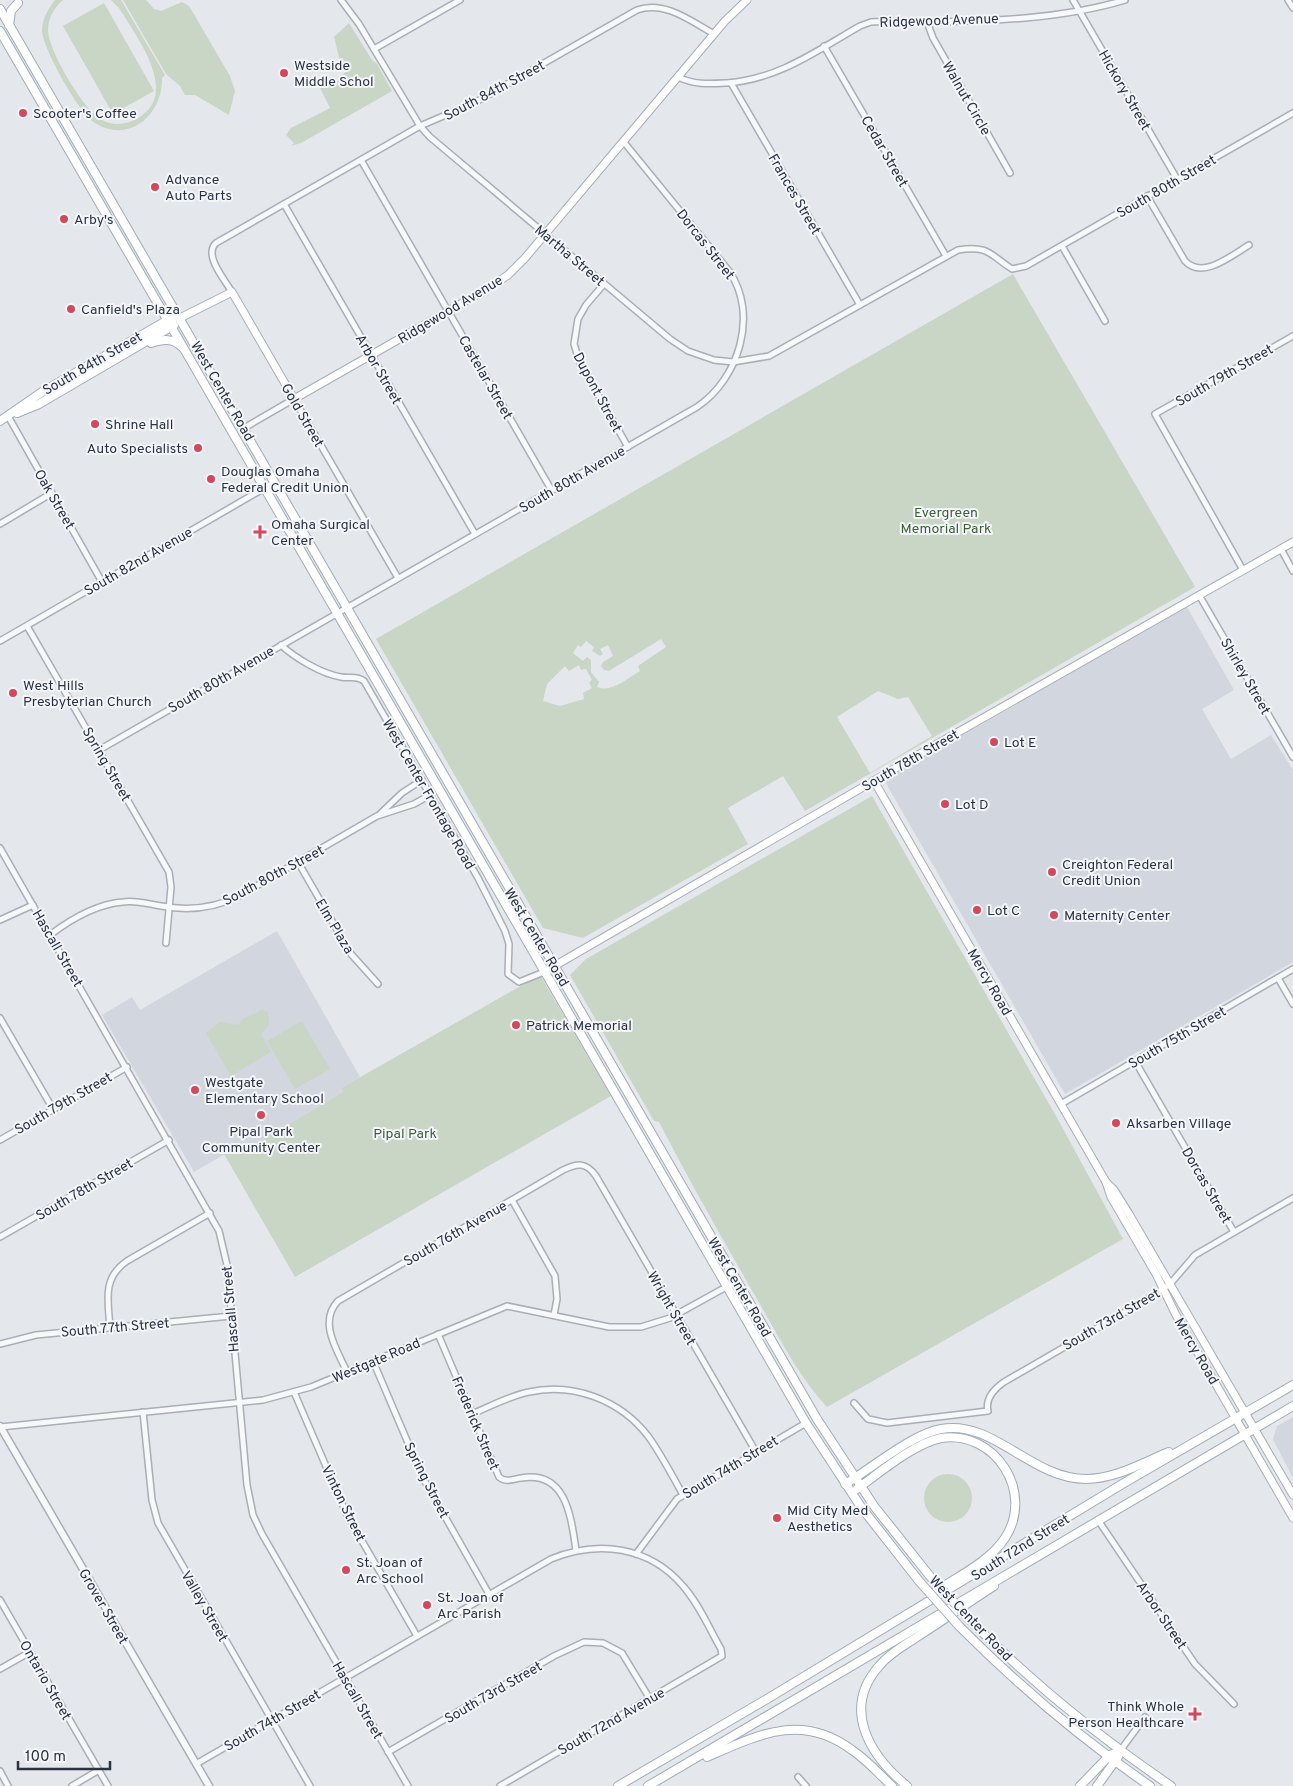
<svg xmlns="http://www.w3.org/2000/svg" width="1293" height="1786" font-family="Overpass,sans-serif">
  <rect width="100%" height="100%" fill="#e4e7ec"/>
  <g fill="#d2d6de">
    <polygon points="1187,607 1234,690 1202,709 1231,759 1271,735 1293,770 1293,962 1065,1094 884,780"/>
    <polygon points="277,931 360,1077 341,1088 343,1092 248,1148 244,1143 194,1172 102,1015 132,997 140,1010"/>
    <polygon points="1293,1417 1293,1478 1273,1439 1277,1426"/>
  </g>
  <g fill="#c9d6c5" fill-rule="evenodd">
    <path d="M55 0H63C54 8 48 18 48 30 48 50 84 111 102 120 113 126 127 125 138 118 181 94 136 36 119 8L111 0H121L165 75 162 78C163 116 127 146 92 121 78 110 43 49 42 31 42 19 48 9 55 0Z"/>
    <polygon points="123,0 146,0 154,9 161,11 182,2 189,6 230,76 235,91 229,115 195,95 185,95 180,86 166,74"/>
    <polygon points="104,3 154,91 113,114 63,26"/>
    <polygon points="349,23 372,60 377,64 392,91 301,143 291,146 294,143 286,135 291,128 330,108 318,84 324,80 328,87 337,82 346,71 340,61 334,37"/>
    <path d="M1013 274 1195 587 805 811 783 776 728 808 748 844 583 938 543 928 376 639ZM661 639 666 647 638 666 640 671C628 678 611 693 597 687L599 682 591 672V660L587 657 583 661 573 653 578 645 581 647 586 641 594 647 592 651 600 656 603 654 600 649 608 645 613 656 603 662 601 666 604 670 609 671ZM579 665 581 670 586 669 592 680 589 683 592 688 583 693 584 699 560 706 543 701 547 684 565 666 569 671ZM878 691 898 699 908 697 932 736 870 773 837 717Z"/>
    <path d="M872 796 1056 1116 1123 1239 827 1407C798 1376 778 1335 757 1299 723 1240 690 1182 659 1122L654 1121 570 975 586 959Z"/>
    <polygon points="540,975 611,1096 295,1277 224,1154 244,1142 248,1148 343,1092 341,1088"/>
    <polygon points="262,1010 268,1012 269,1025 261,1034 271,1052 231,1076 206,1033 219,1022 238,1025 243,1019"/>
    <polygon points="302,1021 330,1069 295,1089 267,1041"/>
    <circle cx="948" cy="1498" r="24"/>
  </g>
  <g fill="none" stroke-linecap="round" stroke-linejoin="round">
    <defs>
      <g id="minor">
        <path d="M341 0 359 24 420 126 430 137 670 339 688 351 714 360 733 362 769 356 958 250C989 245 990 255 1012 269L1026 266 1293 113"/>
        <polyline points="1073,0 1177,179"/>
        <polyline points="1288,0 1293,8"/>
        <polyline points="927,22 933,38 1010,173"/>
        <polyline points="824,46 946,256"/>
        <polyline points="374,49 460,0"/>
        <path d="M678 77C695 85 708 84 727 83 779 79 816 51 860 26L871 22C890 21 909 22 928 22 994 21 1062 19 1125 0"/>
        <polyline points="731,83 860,305"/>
        <polyline points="361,160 552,491"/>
        <path d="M1147 196 1185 261C1203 280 1232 255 1249 245"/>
        <polyline points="284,204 475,534"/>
        <polyline points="1062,246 1105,321"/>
        <polyline points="604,284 586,305 578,319 574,344 580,363 628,447"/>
        <path d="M232 292C225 280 203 255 216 243L420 126 474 103 637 10C664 0 691 21 714 34"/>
        <polyline points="8,416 102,582"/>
        <polyline points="244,428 294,399 398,578"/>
        <polyline points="0,524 52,493"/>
        <polyline points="1281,549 1293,571"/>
        <polyline points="1243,570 1155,414 1293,336"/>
        <polyline points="1199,595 1293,757"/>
        <polyline points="27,626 169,872 171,887 166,943"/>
        <polyline points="0,641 275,482"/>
        <path d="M281 645C295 658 322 674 341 677 349 679 356 675 364 681L478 878 505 931 509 944 508 974 519 982 544 972"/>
        <path d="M99 750 697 407C739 379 759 314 729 271L623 141"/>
        <polyline points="380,814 402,793 422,780"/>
        <polyline points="0,848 219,1231 227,1265 247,1485 253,1515 262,1534 408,1786"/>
        <polyline points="298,862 351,954 378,984"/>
        <polyline points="0,920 33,905"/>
        <path d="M50 935C71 919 97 904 123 902 136 900 148 904 161 906 188 911 215 908 239 896L377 816 414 804 430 795"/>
        <polyline points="1278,978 1293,1004"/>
        <polyline points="0,1018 53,1109"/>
        <polyline points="1135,1061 1234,1232"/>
        <polyline points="1061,1104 1293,969"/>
        <polyline points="0,1140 127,1067"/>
        <polyline points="512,1200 555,1276 557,1299 554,1315"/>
        <polyline points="0,1237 169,1140"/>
        <path d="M110 1327C108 1301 102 1278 127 1261L210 1213"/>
        <path d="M438 1334 499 1477C506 1483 513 1479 521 1478 567 1470 571 1518 576 1550"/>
        <polyline points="0,1344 36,1335 231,1316"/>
        <polyline points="373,1361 423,1478 489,1594"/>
        <path d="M347 1372C337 1350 318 1322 338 1301L563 1170C578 1163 586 1162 596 1176L756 1452"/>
        <polyline points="294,1392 347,1515 417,1636"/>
        <path d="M854 1403 868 1419 887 1423 988 1411C985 1398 994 1389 1004 1382L1156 1294 1170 1284 1195 1255 1293 1198"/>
        <polyline points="143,1412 152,1500 158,1523 310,1786"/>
        <path d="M472 1414C491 1406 509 1396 529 1392 573 1382 620 1400 648 1436 661 1454 672 1475 683 1495"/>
        <polyline points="0,1427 263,1400 311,1387 507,1306 609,1327 641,1327 670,1318 737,1281"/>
        <polyline points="1098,1520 1195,1664 1234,1704"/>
        <polyline points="636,1554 677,1499 806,1423"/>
        <polyline points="0,1600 108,1786"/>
        <polyline points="0,1669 30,1652"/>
        <polyline points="1120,1751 1145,1717"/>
        <polyline points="388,1752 554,1656 584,1642 603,1643 622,1653 650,1699"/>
        <path d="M196 1764 551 1559C598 1540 649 1546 683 1586 699 1604 709 1628 721 1649L722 1656 500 1786"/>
        <polyline points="0,1771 8,1786"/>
        <polyline points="798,1777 806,1786"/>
        <polyline points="72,1786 99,1770"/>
      </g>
      <polyline id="tertiary" points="0,1426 209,1786"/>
      <g id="secondary">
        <polyline points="180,318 232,292 294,399 487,289 508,275 525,258 725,21 747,0"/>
        <polyline points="874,781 1106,1182 1114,1190 1129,1214 1293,1495"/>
        <polyline points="544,972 932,747 1293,542"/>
        <polyline points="1106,1182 1111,1197 1156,1274 1176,1315 1293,1518"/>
      </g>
      <g id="primary">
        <polyline points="0,9 817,1419 874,1506 929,1575"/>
        <polyline points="9,25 11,11 18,3"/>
        <polyline points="0,31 806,1423 861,1507 919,1581"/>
        <path d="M151 343C163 339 173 338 182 347"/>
        <polyline points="17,413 39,404 174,325"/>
        <polyline points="0,421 42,392 168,320 173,319"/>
        <path d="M845 1484C871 1469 912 1434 941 1429 993 1419 1031 1479 1086 1479 1115 1479 1142 1463 1169 1452"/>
        <path d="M857 1489C879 1473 915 1443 941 1438 995 1430 1035 1492 1005 1538 990 1561 959 1576 936 1591"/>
        <path d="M970 1620C1032 1683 1099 1737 1171 1786"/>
        <path d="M960 1627C1019 1686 1081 1739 1150 1786"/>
        <path d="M707 1757C758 1735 801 1712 852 1750 867 1760 879 1774 892 1786"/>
        <polyline points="618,1786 767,1699 1124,1483 1293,1385"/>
        <polyline points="648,1786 1293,1406"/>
        <path d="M907 1786C869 1755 841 1708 880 1665 891 1652 907 1644 920 1635 945 1619 969 1602 994 1586"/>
        <polyline points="1080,1786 1110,1755 1120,1751"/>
        <polyline points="1097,1786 1118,1757"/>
      </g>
    </defs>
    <use href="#minor" stroke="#a9aeb7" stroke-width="8"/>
    <use href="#tertiary" stroke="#a9aeb7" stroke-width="9"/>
    <use href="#secondary" stroke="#a9aeb7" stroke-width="9"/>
    <use href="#primary" stroke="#a3abb8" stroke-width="10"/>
    <use href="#minor" stroke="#f7f8fa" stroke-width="5"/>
    <use href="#tertiary" stroke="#f7f8fa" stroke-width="6"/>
    <use href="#secondary" stroke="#fff" stroke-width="7"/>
    <use href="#primary" stroke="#fff" stroke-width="8"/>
    <defs>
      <g id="primary-bridge">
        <polyline points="929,1575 970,1620"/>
        <polyline points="919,1581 960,1627"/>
      </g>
    </defs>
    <use href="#primary-bridge" stroke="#a3abb8" stroke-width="10" stroke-linecap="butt"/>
    <use href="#primary-bridge" stroke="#fff" stroke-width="8"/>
  </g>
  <g fill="#d1495b" stroke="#f4f6f9" stroke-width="2">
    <circle cx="284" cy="73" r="5"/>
    <circle cx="23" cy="113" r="5"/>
    <circle cx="155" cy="187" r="5"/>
    <circle cx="64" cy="219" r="5"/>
    <circle cx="71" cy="309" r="5"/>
    <circle cx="95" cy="424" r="5"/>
    <circle cx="198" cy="448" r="5"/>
    <circle cx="211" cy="479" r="5"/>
    <path d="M257.5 524.5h5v5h5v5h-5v5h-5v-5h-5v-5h5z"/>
    <circle cx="13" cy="693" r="5"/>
    <circle cx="994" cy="742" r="5"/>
    <circle cx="945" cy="804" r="5"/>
    <circle cx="1052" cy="872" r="5"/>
    <circle cx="977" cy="910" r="5"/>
    <circle cx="1054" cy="915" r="5"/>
    <circle cx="516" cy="1025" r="5"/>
    <circle cx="195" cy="1090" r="5"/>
    <circle cx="261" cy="1115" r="5"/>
    <circle cx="1116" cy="1123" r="5"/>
    <circle cx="777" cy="1518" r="5"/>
    <circle cx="346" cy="1570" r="5"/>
    <circle cx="427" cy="1605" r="5"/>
    <path d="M1192.5 1706.5h5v5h5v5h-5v5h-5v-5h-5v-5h5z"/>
  </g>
  <g text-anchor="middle" stroke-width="4" stroke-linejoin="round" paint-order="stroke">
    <g font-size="14" fill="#2b3445" stroke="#f4f6f9">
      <text transform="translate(939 20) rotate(-2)" y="5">Ridgewood Avenue</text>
      <text transform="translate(494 90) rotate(-28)" y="5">South 84th Street</text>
      <text transform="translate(1125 90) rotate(60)" y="5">Hickory Street</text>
      <text transform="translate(967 98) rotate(60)" y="5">Walnut Circle</text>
      <text transform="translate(885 151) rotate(60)" y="5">Cedar Street</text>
      <text transform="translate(1166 186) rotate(-30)" y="5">South 80th Street</text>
      <text transform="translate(795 194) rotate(60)" y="5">Frances Street</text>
      <text transform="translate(706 244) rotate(52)" y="5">Dorcas Street</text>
      <text transform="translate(570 255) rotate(40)" y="5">Martha Street</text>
      <text transform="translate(450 309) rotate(-31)" y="5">Ridgewood Avenue</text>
      <text transform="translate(92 363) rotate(-30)" y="5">South 84th Street</text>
      <text transform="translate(379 369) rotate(60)" y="5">Arbor Street</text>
      <text transform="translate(1224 375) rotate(-30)" y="5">South 79th Street</text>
      <text transform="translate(486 377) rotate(60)" y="5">Castelar Street</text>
      <text transform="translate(223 391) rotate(60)" y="5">West Center Road</text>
      <text transform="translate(598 392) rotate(62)" y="5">Dupont Street</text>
      <text transform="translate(303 415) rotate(60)" y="5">Gold Street</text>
      <text transform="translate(572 479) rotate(-30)" y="5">South 80th Avenue</text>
      <text transform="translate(55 499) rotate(60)" y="5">Oak Street</text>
      <text transform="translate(138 561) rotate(-30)" y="5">South 82nd Avenue</text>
      <text transform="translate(1246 676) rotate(60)" y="5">Shirley Street</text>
      <text transform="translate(221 679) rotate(-30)" y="5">South 80th Avenue</text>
      <text transform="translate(910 760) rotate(-30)" y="5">South 78th Street</text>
      <text transform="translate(107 764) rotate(60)" y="5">Spring Street</text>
      <text transform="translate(429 794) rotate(60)" y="5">West Center Frontage Road</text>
      <text transform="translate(273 875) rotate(-28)" y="5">South 80th Street</text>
      <text transform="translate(335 926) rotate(59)" y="5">Elm Plaza</text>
      <text transform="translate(537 937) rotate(59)" y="5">West Center Road</text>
      <text transform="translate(58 948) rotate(60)" y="5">Hascall Street</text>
      <text transform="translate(990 982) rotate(60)" y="5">Mercy Road</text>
      <text transform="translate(1177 1037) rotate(-30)" y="5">South 75th Street</text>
      <text transform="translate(63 1103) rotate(-30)" y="5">South 79th Street</text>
      <text transform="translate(1207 1185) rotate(60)" y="5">Dorcas Street</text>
      <text transform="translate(84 1189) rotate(-30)" y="5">South 78th Street</text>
      <text transform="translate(455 1233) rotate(-30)" y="5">South 76th Avenue</text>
      <text transform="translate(740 1287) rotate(60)" y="5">West Center Road</text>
      <text transform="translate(672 1308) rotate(60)" y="5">Wright Street</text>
      <text transform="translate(230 1309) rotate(-95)" y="5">Hascall Street</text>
      <text transform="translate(1111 1319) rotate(-30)" y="5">South 73rd Street</text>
      <text transform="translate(115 1327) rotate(-5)" y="5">South 77th Street</text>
      <text transform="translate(1197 1351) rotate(60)" y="5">Mercy Road</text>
      <text transform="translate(376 1360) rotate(-23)" y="5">Westgate Road</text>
      <text transform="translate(476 1423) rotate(67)" y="5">Frederick Street</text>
      <text transform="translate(730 1467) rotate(-31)" y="5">South 74th Street</text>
      <text transform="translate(427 1480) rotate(63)" y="5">Spring Street</text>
      <text transform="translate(344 1503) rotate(64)" y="5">Vinton Street</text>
      <text transform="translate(1020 1547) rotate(-32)" y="5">South 72nd Street</text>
      <text transform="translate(104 1606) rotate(60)" y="5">Grover Street</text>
      <text transform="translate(205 1606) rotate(60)" y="5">Valley Street</text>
      <text transform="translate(1162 1615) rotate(56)" y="5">Arbor Street</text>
      <text transform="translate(971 1618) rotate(46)" y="5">West Center Road</text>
      <text transform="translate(46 1680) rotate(60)" y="5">Ontario Street</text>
      <text transform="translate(493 1692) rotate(-30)" y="5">South 73rd Street</text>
      <text transform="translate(358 1700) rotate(60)" y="5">Hascall Street</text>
      <text transform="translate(272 1720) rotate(-30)" y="5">South 74th Street</text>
      <text transform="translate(611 1721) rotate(-30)" y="5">South 72nd Avenue</text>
    </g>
    <g font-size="14" fill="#2b3445" stroke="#f4f6f9" text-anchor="start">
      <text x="294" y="70">Westside<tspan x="294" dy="16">Middle Schol</tspan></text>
      <text x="33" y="118">Scooter's Coffee</text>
      <text x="165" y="184">Advance<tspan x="165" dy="16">Auto Parts</tspan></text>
      <text x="74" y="224">Arby's</text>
      <text x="81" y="314">Canfield's Plaza</text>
      <text x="105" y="429">Shrine Hall</text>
      <text x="188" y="453" text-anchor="end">Auto Specialists</text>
      <text x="221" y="476">Douglas Omaha<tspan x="221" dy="16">Federal Credit Union</tspan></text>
      <text x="271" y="529">Omaha Surgical<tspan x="271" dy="16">Center</tspan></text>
      <text x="23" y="690">West Hills<tspan x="23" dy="16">Presbyterian Church</tspan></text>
      <text x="1004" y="747">Lot E</text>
      <text x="955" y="809">Lot D</text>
      <text x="1062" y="869">Creighton Federal<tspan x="1062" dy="16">Credit Union</tspan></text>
      <text x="987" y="915">Lot C</text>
      <text x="1064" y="920">Maternity Center</text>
      <text x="526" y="1030">Patrick Memorial</text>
      <text x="205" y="1087">Westgate<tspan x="205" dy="16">Elementary School</tspan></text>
      <text x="1126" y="1128">Aksarben Village</text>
      <text x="261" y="1136" text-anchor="middle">Pipal Park<tspan x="261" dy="16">Community Center</tspan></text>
      <text x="787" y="1515">Mid City Med<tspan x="787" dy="16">Aesthetics</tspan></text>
      <text x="356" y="1567">St. Joan of<tspan x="356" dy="16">Arc School</tspan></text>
      <text x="437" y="1602">St. Joan of<tspan x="437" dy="16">Arc Parish</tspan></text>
      <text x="1184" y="1711" text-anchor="end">Think Whole<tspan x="1184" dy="16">Person Healthcare</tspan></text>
    </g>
    <g font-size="14" fill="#3f6138" stroke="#f4f6f9">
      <text x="946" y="517">Evergreen<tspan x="946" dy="16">Memorial Park</tspan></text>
      <text x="405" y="1138">Pipal Park</text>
    </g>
  </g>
  <path d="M18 1761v8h92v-8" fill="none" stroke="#2b3445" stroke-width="2.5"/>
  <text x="25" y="1761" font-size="15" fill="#2b3445" stroke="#f4f6f9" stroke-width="4" paint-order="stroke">100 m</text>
</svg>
